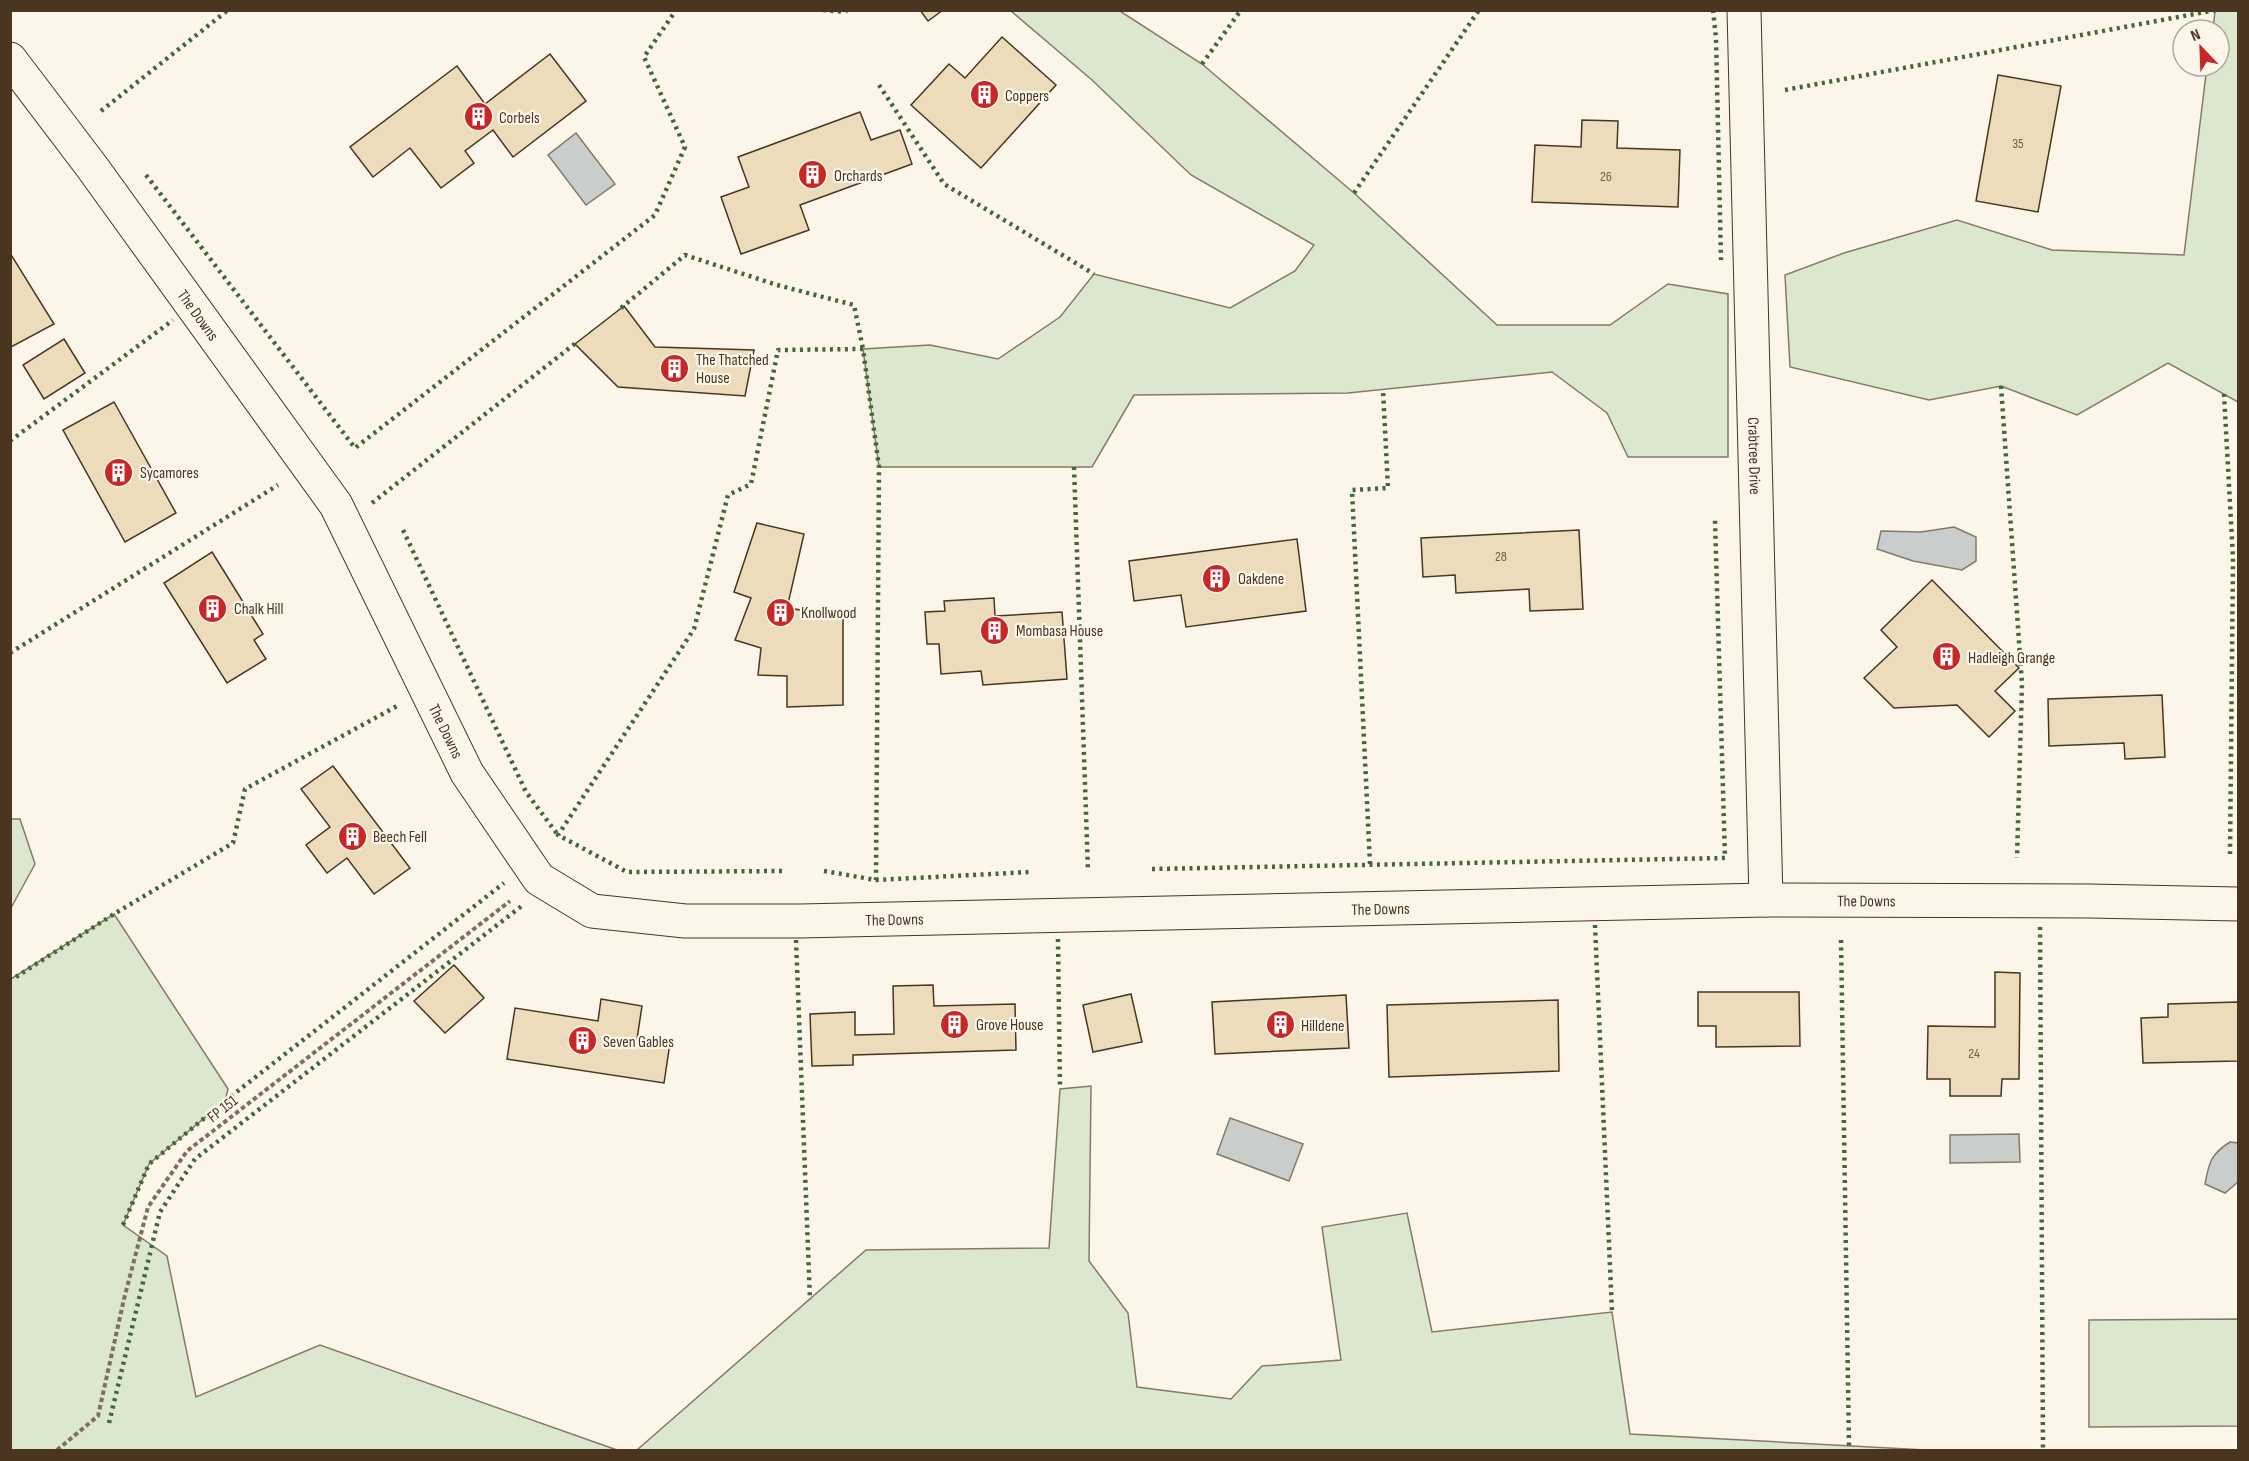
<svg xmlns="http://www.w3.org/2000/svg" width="2249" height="1461" font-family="'Sofia Sans Condensed',sans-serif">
  <rect width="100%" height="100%" fill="#fbf6e9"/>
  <g fill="#dce7d0" stroke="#887966" stroke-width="1.5">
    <polygon points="1011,11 1120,11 1202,64 1354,193 1497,325 1610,325 1668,284 1728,294 1728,457 1628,457 1607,413 1552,372 1348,393 1134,395 1092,467 879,467 863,349 930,345 998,359 1060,317 1094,274 1230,308 1295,271 1314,245 1191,175 1092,80"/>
    <polygon points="2215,11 2238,11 2238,402 2168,363 2077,415 2001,386 1929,400 1790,367 1785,275 1844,253 1957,220 2052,250 2184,255 2207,66 2219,66 2219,30 2213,30"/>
    <polygon points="11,819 20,819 35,864 11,908"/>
    <polygon points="114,914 228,1089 225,1101 149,1164 123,1225 167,1256 196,1397 320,1345 617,1450 11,1450 11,979"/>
    <polygon points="1091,1086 1089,1261 1128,1313 1137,1387 1231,1399 1262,1366 1341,1360 1322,1227 1407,1213 1432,1332 1612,1312 1630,1434 1926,1450 637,1450 866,1250 1049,1248 1060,1089"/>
    <polygon points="2238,1319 2238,1426 2089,1427 2089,1320"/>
  </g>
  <g fill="#c9cecd" stroke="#887966" stroke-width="1.5">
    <polygon points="576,133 615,184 586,205 548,155"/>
    <polygon points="1954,527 1976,537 1976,561 1962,570 1913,561 1877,549 1881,531 1921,532"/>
    <polygon points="1230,1118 1303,1144 1289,1181 1217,1154"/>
    <polygon points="2019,1134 2020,1162 1950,1163 1950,1135"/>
    <path d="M2230 1142 2238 1143V1182L2225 1193 2205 1184C2209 1162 2211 1154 2230 1142Z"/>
  </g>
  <g fill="#ecdcbc" stroke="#4a3520" stroke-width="1.5">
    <polygon points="920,10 943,10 928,21"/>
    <polygon points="1002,37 1056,85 981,168 911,105 949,64 965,78"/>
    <polygon points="550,54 586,101 513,157 493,130 465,151 474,163 441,188 410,148 373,177 350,147 457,66 485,104"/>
    <polygon points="1998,75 2061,86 2038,212 1976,201"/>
    <polygon points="860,112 871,140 900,130 912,164 800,205 809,230 741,254 721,197 749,187 738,157"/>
    <polygon points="1582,120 1618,121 1617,148 1680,150 1678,207 1532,202 1535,145 1581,147"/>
    <polygon points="10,253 54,324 11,347 10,347"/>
    <polygon points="624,306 655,347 754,350 745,396 618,387 575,344"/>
    <polygon points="64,339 85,373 44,399 23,365"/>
    <polygon points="114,402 176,513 125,542 63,430"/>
    <polygon points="757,523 804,534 787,608 843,616 843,705 787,707 787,676 758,675 761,648 735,640 751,598 734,592"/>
    <polygon points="1579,530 1583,609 1530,611 1529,589 1456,593 1455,575 1423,577 1421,538"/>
    <polygon points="1297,539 1306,611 1186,627 1181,595 1134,601 1129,561"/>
    <polygon points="212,552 263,634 254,640 266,659 227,683 164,583"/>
    <polygon points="1932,580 2019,668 1995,691 2015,711 1989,737 1957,705 1894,708 1864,678 1897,647 1881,630"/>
    <polygon points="994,598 995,616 1062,612 1067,679 983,685 981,671 941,674 939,644 927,644 925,612 945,611 944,601"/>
    <polygon points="2162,695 2165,757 2125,759 2124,743 2049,746 2048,699"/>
    <polygon points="333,766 410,868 374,894 347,858 327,873 306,845 330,827 301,789"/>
    <polygon points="454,965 484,998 445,1033 414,1001"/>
    <polygon points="1995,972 2020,973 2019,1079 2002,1079 2001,1096 1950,1096 1950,1079 1927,1079 1928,1026 1995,1027"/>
    <polygon points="933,985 934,1006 1015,1004 1016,1050 853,1055 853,1065 812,1066 810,1014 855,1012 855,1035 894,1034 893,986"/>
    <polygon points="1698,992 1799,992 1800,1046 1716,1047 1716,1026 1698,1026"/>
    <polygon points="1131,994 1142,1042 1093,1052 1083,1005"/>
    <polygon points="1346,995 1349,1048 1215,1054 1212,1002"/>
    <polygon points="601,999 642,1006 637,1039 670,1043 664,1083 507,1059 515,1008 598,1021"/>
    <polygon points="1558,1000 1559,1071 1389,1077 1387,1005"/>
    <polygon points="2238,1002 2238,1061 2143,1063 2141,1018 2168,1017 2168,1004"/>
  </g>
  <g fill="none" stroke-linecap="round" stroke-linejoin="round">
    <defs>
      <g id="minor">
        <path id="s1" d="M1744 10 1766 900"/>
        <path id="s2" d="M10 59 92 167 336 505 467 773 539 879 592 911 685 921H800L1766 900 2089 901 2238 904"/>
      </g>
    </defs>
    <use href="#minor" stroke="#4a3520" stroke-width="35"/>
    <polyline stroke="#7f6f5c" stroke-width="4" stroke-dasharray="4.5 3" stroke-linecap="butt" points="57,1450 98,1416 124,1299 148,1207 187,1151 510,901"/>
    <use href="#minor" stroke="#fbf6e9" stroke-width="33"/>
    <g stroke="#436837" stroke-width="4.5" stroke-dasharray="3 4.5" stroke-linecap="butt">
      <polyline points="823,10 845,12 847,10"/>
      <polyline points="1713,10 1716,38 1721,260"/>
      <polyline points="1202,64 1241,10"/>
      <polyline points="879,85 944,184 1094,274"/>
      <polyline points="1785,90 2216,10"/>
      <polyline points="101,111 228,10"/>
      <polyline points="146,175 355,448 655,215 685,147 644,57 676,10"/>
      <polyline points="1354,193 1479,10"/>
      <polyline points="621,308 685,255 777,285 854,305 863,349"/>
      <polyline points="2001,386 2022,684 2017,858"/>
      <polyline points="2224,394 2233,558 2230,854"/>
      <polyline points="10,441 173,320"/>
      <polyline points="1074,467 1088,871"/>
      <polyline points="372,503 577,342"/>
      <polyline points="403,530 526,792 558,835"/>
      <polyline points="10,653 278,485"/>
      <polyline points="1370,864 1352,490 1388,488 1383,390"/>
      <polyline points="1152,869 1725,858 1715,520"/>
      <polyline points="782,871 627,872 558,835 694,629 728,495 751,484 778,350 863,349 879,467 876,880"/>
      <polyline points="824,871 876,880 1030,872"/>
      <polyline points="1595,925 1612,1312"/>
      <polyline points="2040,927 2043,1450"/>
      <polyline points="1058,939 1060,1089"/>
      <polyline points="796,940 810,1300"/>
      <polyline points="1841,940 1849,1446"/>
      <polyline points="16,977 114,914 233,843 245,789 399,705"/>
      <polyline points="123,1225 149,1164 225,1101 504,883"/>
      <polyline points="109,1423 160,1212 195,1159 523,905"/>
    </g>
  </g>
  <defs>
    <symbol id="building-disc" viewBox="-11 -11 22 22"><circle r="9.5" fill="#c62828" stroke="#fbf6e9"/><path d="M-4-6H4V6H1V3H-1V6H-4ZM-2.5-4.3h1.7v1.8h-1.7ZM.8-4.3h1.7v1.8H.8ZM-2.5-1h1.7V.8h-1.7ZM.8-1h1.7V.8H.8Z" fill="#fff"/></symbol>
  </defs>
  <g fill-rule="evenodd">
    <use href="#building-disc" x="968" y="78" width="33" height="33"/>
    <use href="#building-disc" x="462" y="100" width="33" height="33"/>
    <use href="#building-disc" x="796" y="158" width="33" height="33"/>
    <use href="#building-disc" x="658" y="352" width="33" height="33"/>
    <use href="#building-disc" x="102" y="456" width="33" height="33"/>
    <use href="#building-disc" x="1200" y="562" width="33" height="33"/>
    <use href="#building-disc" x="196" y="592" width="33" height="33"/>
    <use href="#building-disc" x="764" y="596" width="33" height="33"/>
    <use href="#building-disc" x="978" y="614" width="33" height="33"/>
    <use href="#building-disc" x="1930" y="640" width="33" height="33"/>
    <use href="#building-disc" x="336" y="820" width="33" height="33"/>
    <use href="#building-disc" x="938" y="1008" width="33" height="33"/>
    <use href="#building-disc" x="1264" y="1008" width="33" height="33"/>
    <use href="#building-disc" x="566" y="1024" width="33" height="33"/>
  </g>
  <g text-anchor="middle" stroke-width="4.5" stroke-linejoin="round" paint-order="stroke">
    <g font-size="14" fill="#725f47">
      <text x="2018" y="148">35</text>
      <text x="1606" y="181">26</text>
      <text x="1501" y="561">28</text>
      <text x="1974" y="1058">24</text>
    </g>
    <g font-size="16" fill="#4a3520" stroke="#fbf6e9" text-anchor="start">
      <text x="1005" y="101">Coppers</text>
      <text x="499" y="123">Corbels</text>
      <text x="834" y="181">Orchards</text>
      <text x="696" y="365">The Thatched<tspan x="696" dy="18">House</tspan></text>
      <text x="140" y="478">Sycamores</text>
      <text x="1238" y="584">Oakdene</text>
      <text x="234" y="614">Chalk Hill</text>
      <text x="801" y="618">Knollwood</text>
      <text x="1016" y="636">Mombasa House</text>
      <text x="1968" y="663">Hadleigh Grange</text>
      <text x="373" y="842">Beech Fell</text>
      <text x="976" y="1030">Grove House</text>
      <text x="1301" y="1031">Hilldene</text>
      <text x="603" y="1047">Seven Gables</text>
    </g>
    <g font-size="16" fill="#4a3520" stroke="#fbf6e9">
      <text dy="6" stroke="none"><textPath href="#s2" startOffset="318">The Downs</textPath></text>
      <text dy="6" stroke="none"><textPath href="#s1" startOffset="446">Crabtree Drive</textPath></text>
      <text dy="6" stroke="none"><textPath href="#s2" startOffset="804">The Downs</textPath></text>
      <text dy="6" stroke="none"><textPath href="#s2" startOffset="2316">The Downs</textPath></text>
      <text dy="6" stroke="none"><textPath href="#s2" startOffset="1830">The Downs</textPath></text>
      <text dy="6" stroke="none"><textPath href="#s2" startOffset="1344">The Downs</textPath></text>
      <text transform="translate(222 1108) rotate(-38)" y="6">FP 151</text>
    </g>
  </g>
  <rect width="2249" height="1461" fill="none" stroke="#4a3520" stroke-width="24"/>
  <g transform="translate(2201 48) rotate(337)"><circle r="28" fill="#fbf6e9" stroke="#b4a999" stroke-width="1.5"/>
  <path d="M0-4.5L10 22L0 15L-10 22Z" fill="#c62828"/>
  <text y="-9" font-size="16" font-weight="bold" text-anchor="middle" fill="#4a3520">N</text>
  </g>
</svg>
